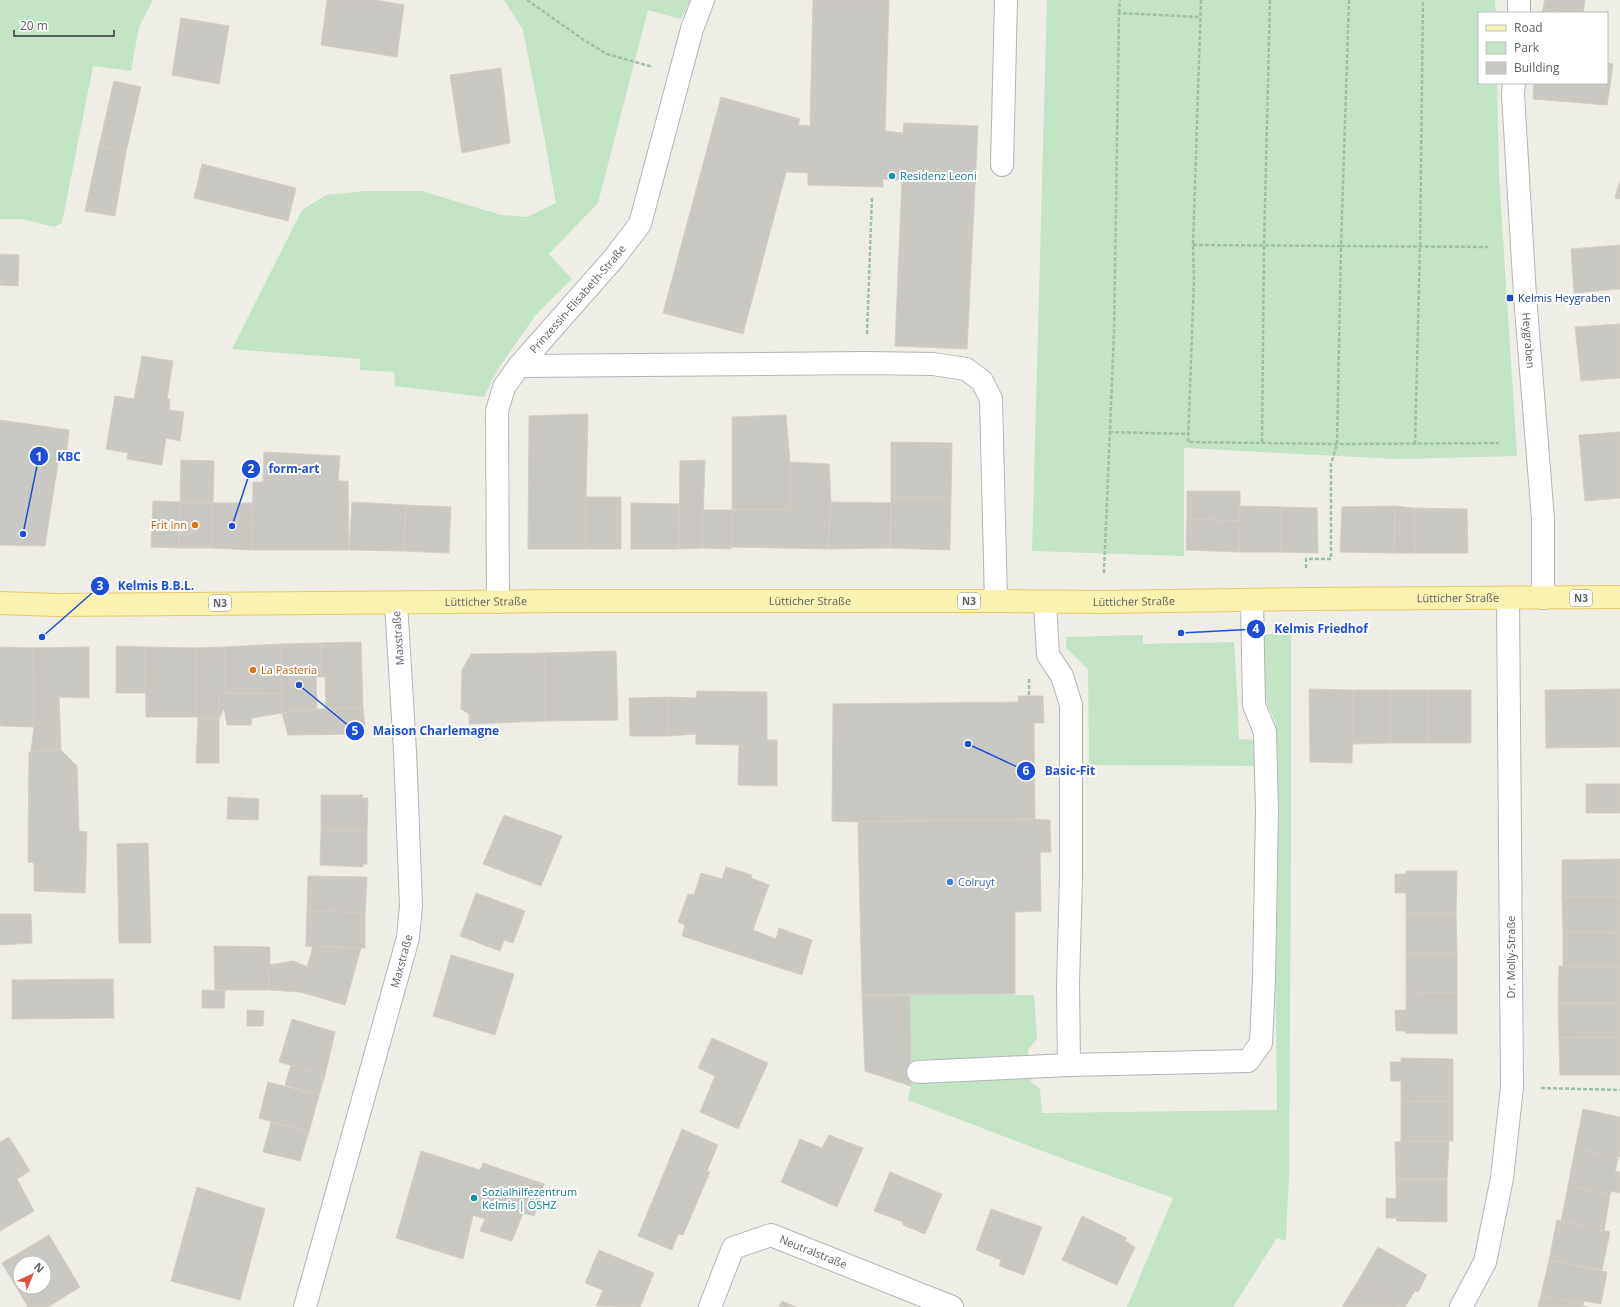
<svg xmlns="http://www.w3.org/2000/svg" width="1620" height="1307" font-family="'Open Sans',sans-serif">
  <rect width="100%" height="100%" fill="#eeede6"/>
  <g fill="#c4e4c7">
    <polygon points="0,0 153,0 139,27 131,71 93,66 62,223 54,227 22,219 0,219"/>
    <polygon points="504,0 691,0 681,19 648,10 598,203 549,254 572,279 535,316 498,369 484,397 395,386 394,372 360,370 360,359 232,349 302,210 326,195 366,191 422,191 501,215 527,217 556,203 545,141 523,30"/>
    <polygon points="1047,0 1495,0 1496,13 1479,13 1479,83 1497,83 1499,175 1517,456 1398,459 1184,448 1184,556 1032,551"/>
    <polygon points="1257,634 1291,634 1291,853 1289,1174 1286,1241 1277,1238 1233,1307 1127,1307 1173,1198 1077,1164 908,1100 911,1086 910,995 1034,995 1037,1039 1028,1050 1031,1082 1040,1089 1042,1113 1277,1110 1275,943 1277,767 1276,724 1261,689"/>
    <polygon points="1143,635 1143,644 1234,642 1238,708 1239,739 1258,740 1260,766 1089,765 1088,669 1066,648 1066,637"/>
  </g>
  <g fill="#cac8c2" stroke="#d3cfc4" fill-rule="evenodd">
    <polygon points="327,0 376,0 404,5 397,57 321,45"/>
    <polygon points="813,0 889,0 885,131 903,133 904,123 978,126 967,349 895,346 902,180 883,179 883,187 808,185 808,173 786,172 743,334 663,313 721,97 800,119 798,125 810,126"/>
    <polygon points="1545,0 1585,0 1583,13 1567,13 1543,9"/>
    <polygon points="1543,9 1567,13 1542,13"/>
    <polygon points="181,18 229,26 219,84 172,75"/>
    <polygon points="1607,63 1613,64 1611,80 1607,80"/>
    <polygon points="501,68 510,143 462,153 450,75"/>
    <polygon points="1607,80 1611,80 1607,105 1533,99 1534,83 1607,83"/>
    <polygon points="114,81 141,87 126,152 99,146"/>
    <polygon points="99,146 126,152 115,216 85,211"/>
    <polygon points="202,164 296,188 288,221 194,198"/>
    <polygon points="1620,181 1620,199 1615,198"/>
    <polygon points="1620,245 1620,289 1574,293 1571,249"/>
    <polygon points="0,254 19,255 18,286 0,285"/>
    <polygon points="1620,324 1620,378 1581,381 1575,327"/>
    <polygon points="142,356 173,361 167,399 170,399 169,410 184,412 180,441 166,438 162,465 127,459 128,453 106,449 115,396 134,399"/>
    <polygon points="588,414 586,497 586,549 528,549 529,416"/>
    <polygon points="786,415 790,462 790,510 732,510 732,417"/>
    <polygon points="0,420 69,430 66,459 59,457 45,546 0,545"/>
    <polygon points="1620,432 1620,498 1585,501 1579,435"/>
    <polygon points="891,442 952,443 951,498 891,497"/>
    <polygon points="264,452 340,456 338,481 348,481 349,550 252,550 253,482 263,482"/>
    <polygon points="181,460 214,461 213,503 180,502"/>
    <polygon points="705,460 702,548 679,549 680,461"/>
    <polygon points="790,462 829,464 831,502 828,549 731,547 732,510 790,510"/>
    <polygon points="1187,491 1240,491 1240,521 1187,519"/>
    <rect x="586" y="497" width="35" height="52"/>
    <polygon points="891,497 951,498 950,550 890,548"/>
    <polygon points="153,501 180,502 179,548 151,547"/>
    <polygon points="180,502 213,503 211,548 179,548"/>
    <polygon points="352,502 406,505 404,551 349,550"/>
    <polygon points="831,502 891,503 890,548 828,549"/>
    <polygon points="213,503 252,503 252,550 211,548"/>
    <polygon points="631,503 679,504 679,549 631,549"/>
    <polygon points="406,505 451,507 449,553 404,551"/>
    <polygon points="1240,506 1281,507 1281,552 1239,552"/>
    <polygon points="1395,506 1414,508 1415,553 1394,553"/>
    <polygon points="1395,506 1394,553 1340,552 1342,507"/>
    <polygon points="1281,507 1317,508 1318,553 1281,552"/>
    <polygon points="1414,508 1467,509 1468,553 1415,553"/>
    <polygon points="703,510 732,510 731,549 702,548"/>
    <polygon points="1187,519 1240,521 1239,552 1186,550"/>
    <polygon points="361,642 363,708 326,710 325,677 321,677 320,643"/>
    <polygon points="320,643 321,677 316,677 317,709 282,713 280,644"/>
    <polygon points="280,644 282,694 225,693 224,647"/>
    <polygon points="116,646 145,647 145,693 116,693"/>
    <polygon points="0,647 33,648 34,727 0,726"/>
    <polygon points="89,647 89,698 59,697 61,750 31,752 34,727 33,648"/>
    <polygon points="145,647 195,648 197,717 146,717"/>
    <polygon points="224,647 225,693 219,693 219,719 198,718 197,717 195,648"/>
    <polygon points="616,651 618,720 545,721 544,653"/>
    <polygon points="544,653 545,721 469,724 469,714 461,709 462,670 471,654"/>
    <polygon points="1309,689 1353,690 1352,763 1310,762"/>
    <polygon points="1620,689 1620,747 1546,748 1545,690"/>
    <polygon points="1353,690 1391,690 1390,743 1352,744"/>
    <polygon points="1391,690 1428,690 1428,743 1390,743"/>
    <rect x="1428" y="690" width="43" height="53"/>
    <polygon points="697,691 767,692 767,740 777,740 777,786 738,785 739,745 696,744 696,734 669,736 668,697 696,698"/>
    <polygon points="219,693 282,694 282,713 252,718 251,725 227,725 224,708 219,719"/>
    <polygon points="1018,696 1043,696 1044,723 1034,723 1035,819 858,822 832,821 833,704 1018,702"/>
    <polygon points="668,697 669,736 630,736 629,698"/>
    <polygon points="363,708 366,734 288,735 282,713 317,709"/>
    <polygon points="198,718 219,719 219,763 196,763"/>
    <polygon points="61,750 77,766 79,831 87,832 85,893 34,891 34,863 28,862 29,752"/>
    <rect x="1586" y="784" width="34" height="29"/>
    <polygon points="321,795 363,795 362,798 368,798 367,831 321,830"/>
    <polygon points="228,797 259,799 258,820 227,819"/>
    <polygon points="504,815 562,836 541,886 483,864"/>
    <polygon points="1035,819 1050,820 1051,852 1040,852 1041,911 1015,912 1015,994 862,995 858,822"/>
    <polygon points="321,830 367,831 367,864 363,864 363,867 320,865"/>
    <polygon points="148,843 151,943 119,943 117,844"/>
    <polygon points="1620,859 1620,897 1562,897 1562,860"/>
    <polygon points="726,867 752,875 751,878 769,885 753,930 776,939 779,928 812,940 802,975 682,936 685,925 678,922 688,894 694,895 701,873 722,879"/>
    <polygon points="1406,871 1457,871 1456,914 1406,914 1406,893 1395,893 1395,874 1406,874"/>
    <polygon points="308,876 367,877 365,913 307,911"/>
    <polygon points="476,893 525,911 513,943 504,940 500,951 460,936"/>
    <polygon points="1562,897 1620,897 1620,933 1563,932"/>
    <polygon points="307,911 365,913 365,948 306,946"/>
    <polygon points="0,914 31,914 32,943 0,945"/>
    <polygon points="1406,914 1456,914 1457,954 1406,953"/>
    <polygon points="1563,932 1620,933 1620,967 1563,966"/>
    <polygon points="214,946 270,947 269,990 215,990"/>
    <polygon points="313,946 361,948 345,1005 300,992"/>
    <polygon points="1406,953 1457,954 1457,993 1406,992"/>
    <polygon points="451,955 514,974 495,1035 433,1016"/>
    <polygon points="293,961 308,967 300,992 269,990 269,965"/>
    <polygon points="1559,966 1620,967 1620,1003 1558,1003"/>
    <polygon points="113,979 114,1018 12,1019 12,980"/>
    <polygon points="202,990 225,991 224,1008 202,1008"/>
    <polygon points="1406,992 1457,993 1457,1034 1406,1033 1405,1031 1396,1031 1395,1010 1406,1010"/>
    <polygon points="862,995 910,995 911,1086 865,1071"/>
    <polygon points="1558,1003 1620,1003 1620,1037 1559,1038"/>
    <polygon points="247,1010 264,1011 263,1026 247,1026"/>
    <polygon points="292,1019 335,1032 325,1075 279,1062"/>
    <polygon points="1620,1037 1620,1075 1560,1075 1559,1038"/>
    <polygon points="712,1038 768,1063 738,1129 700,1112 715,1076 698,1068"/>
    <polygon points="1401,1058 1453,1059 1453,1101 1401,1102 1401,1081 1391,1081 1390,1062 1401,1062"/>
    <polygon points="291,1065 325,1075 319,1095 285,1085"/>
    <polygon points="268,1082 319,1095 309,1132 259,1118"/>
    <polygon points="1453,1101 1453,1141 1401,1142 1401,1102"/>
    <polygon points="1583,1109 1620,1117 1620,1157 1618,1156 1618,1158 1575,1149"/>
    <polygon points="271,1122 309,1132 300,1161 263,1152"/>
    <polygon points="682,1129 718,1145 707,1171 710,1172 683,1235 678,1234 672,1250 638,1236"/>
    <polygon points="829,1135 863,1148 837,1207 781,1182 800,1139 822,1148"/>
    <polygon points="9,1137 30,1171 17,1179 34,1211 0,1231 0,1142"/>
    <polygon points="1449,1141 1447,1179 1396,1179 1395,1142"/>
    <polygon points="1575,1149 1618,1158 1615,1171 1620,1172 1620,1193 1611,1191 1610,1195 1568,1186"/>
    <polygon points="421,1151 480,1170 483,1163 544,1184 534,1216 523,1213 512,1241 480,1231 485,1219 473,1215 463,1259 396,1238"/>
    <polygon points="890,1172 942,1194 925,1234 903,1225 903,1222 874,1211"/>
    <polygon points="1396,1179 1447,1179 1447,1222 1397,1221 1396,1218 1386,1218 1386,1198 1396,1199"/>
    <polygon points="1568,1186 1610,1195 1604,1231 1561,1221"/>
    <polygon points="197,1187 265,1209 240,1300 171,1281"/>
    <polygon points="991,1209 1042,1227 1024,1275 999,1266 1001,1260 976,1250"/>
    <polygon points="1082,1216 1127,1238 1125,1241 1135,1247 1117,1285 1062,1260"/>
    <polygon points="1557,1220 1610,1232 1602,1270 1549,1260"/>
    <path d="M49 1235 80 1287 48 1307H28L2 1263ZM20 1263H44V1287H20Z"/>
    <polygon points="1378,1247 1427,1275 1418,1292 1415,1291 1405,1307 1400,1307 1358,1281"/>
    <polygon points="599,1250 654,1273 640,1307 596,1306 603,1290 585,1283"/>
    <polygon points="1549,1260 1607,1272 1601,1304 1584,1301 1583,1305 1541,1295"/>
    <polygon points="1358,1281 1400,1307 1342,1307"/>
    <polygon points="1541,1295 1583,1305 1583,1306 1588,1307 1538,1307"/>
    <polygon points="782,1301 796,1307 779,1307"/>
  </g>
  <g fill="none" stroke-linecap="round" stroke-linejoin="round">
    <defs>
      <g id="minor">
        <polyline points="1519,13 1519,0"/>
        <path id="s1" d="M1514 83 1513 94 1525 296 1543 519V598"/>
        <polyline points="1002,165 1006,0"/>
        <polyline points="519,366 866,363 933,364 966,369 982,381 991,399 996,601"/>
        <path id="s2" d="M498 602 497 411 504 387 519 366 615 257 640 224 692 29 703 0"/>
        <polyline points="1045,602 1048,655 1062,676 1071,705 1071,878 1068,984 1069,1065"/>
        <polyline points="918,1072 1069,1065 1248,1061 1261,1043 1264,979 1267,810 1265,732 1254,705 1252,601"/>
        <path id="s3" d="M305 1307 408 938 411 905 405 751 396 603"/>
        <path id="s4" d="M710 1307 733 1248 771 1235 952 1307"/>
        <polyline points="1461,1307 1485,1262 1502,1178 1512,1087 1508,598"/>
      </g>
      <g id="major">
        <path id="s5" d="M0 603 56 605 560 601H996L1103 602 1307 599 1620 597"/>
      </g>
    </defs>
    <use href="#minor" stroke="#b3b5b9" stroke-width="24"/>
    <use href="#major" stroke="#e6cc67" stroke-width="24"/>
    <g stroke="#9cc2aa" stroke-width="2.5" stroke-dasharray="4 2" stroke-linecap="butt">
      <polyline points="527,0 584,40 607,54 653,67"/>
      <polyline points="1201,0 1193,245 1194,279 1188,442 1337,444 1499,443"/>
      <polyline points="1349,0 1341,246 1488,247"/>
      <polyline points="1119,13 1120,0"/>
      <polyline points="1193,245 1341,246 1337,444 1331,464 1331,559 1306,559 1306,570"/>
      <polyline points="867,334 872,196"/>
      <polyline points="1109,432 1188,434"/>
      <polyline points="1262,442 1264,246 1270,0"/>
      <polyline points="1415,444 1420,246 1423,0"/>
      <polyline points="1104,573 1114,333 1119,13 1200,17"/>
      <polyline points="1029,679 1029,696"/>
      <polyline points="1541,1088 1620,1090"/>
    </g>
    <use href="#minor" stroke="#fff" stroke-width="22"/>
    <use href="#major" stroke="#f9f2b0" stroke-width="22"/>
  </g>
  <g fill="#0f9aa8" stroke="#fff" stroke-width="1.5">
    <circle cx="892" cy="176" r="4"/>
    <circle cx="474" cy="1198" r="4"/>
  </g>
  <rect fill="#1a4fb4" stroke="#fff" stroke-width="1.5" x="1506" y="294" width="8" height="8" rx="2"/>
  <g fill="#e8710a" stroke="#fff" stroke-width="1.5">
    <circle cx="195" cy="525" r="4"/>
    <circle cx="253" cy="670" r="4"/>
  </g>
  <circle fill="#3f7fe0" stroke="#fff" stroke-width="1.5" cx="950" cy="882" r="4"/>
  <g text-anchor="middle" stroke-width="4" stroke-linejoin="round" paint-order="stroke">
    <g fill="#fff" stroke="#8e9093" stroke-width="1">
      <rect x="1570" y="590" width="22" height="16" rx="3"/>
      <rect x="958" y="593" width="22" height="16" rx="3"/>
      <rect x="209" y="595" width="22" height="16" rx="3"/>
    </g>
    <g font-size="10" font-weight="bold" fill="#5d6065">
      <text x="1581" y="602">N3</text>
      <text x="969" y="605">N3</text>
      <text x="220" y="607">N3</text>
    </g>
    <g font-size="11" fill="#0d838f" stroke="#fff" text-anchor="start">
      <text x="900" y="180">Residenz Leoni</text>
      <text x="482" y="1196">Sozialhilfezentrum<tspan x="482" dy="13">Kelmis | ÖSHZ</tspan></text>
    </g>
    <g font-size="11" fill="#164399" stroke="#fff" text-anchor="start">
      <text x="1518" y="302">Kelmis Heygraben</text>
    </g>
    <g font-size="11" fill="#5d6065" stroke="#fff">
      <text dy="4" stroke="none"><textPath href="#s2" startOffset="331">Prinzessin-Elisabeth-Straße</textPath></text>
      <text dy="4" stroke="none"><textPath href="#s1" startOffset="258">Heygraben</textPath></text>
      <text dy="4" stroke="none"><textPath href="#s5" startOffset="1458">Lütticher Straße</textPath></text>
      <text dy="4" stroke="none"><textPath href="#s5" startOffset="810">Lütticher Straße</textPath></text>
      <text dy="4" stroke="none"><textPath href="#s5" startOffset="486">Lütticher Straße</textPath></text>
      <text dy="4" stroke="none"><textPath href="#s5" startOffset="1134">Lütticher Straße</textPath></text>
      <text transform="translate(398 638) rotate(-94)" y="4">Maxstraße</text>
      <text transform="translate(1511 957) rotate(-90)" y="4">Dr. Molly-Straße</text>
      <text dy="4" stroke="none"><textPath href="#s3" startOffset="359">Maxstraße</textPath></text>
      <text dy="4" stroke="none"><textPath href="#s4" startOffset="149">Neutralstraße</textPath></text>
    </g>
    <g font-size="11" fill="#c56008" stroke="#fff" text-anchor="end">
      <text x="187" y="529">Frit Inn</text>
      <text x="261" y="674" text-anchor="start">La Pasteria</text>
    </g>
    <g font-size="11" fill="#366cbe" stroke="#fff" text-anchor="start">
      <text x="958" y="886">Colruyt</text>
    </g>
  </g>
  <path fill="none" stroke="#1d4ed8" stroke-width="1.5" d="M23 534L39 456M232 526L251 469M42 637L100 586M1181 633L1256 629M299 685L355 731M968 744L1026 771"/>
  <g fill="#1d4ed8" stroke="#fff" stroke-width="1.5">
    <circle cx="23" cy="534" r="4"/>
    <circle cx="232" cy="526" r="4"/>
    <circle cx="42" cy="637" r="4"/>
    <circle cx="1181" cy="633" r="4"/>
    <circle cx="299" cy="685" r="4"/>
    <circle cx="968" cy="744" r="4"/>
    <circle cx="39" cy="456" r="10"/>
    <circle cx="251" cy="469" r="10"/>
    <circle cx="100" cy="586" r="10"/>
    <circle cx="1256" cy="629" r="10"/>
    <circle cx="355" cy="731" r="10"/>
    <circle cx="1026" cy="771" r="10"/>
  </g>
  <g font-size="12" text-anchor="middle" font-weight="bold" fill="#fff">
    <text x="39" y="461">1</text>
    <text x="251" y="473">2</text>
    <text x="100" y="590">3</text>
    <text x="1256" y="633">4</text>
    <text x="355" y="735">5</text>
    <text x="1026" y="775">6</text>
  </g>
  <g font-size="12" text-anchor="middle" font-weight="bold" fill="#1d4ed8" stroke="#fff" stroke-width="4" stroke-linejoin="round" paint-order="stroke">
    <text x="69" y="461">KBC</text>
    <text x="294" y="473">form-art</text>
    <text x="156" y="590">Kelmis B.B.L.</text>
    <text x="1321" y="633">Kelmis Friedhof</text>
    <text x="436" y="735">Maison Charlemagne</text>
    <text x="1070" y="775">Basic-Fit</text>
  </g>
  <rect x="1478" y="12" width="130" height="72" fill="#ffffff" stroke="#bebfc1"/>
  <rect x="1486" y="25" width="20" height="6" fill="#f9f2b0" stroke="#bebfc1"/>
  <text x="1514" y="32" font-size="12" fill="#5d6065">Road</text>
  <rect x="1486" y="42" width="20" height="12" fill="#c4e4c7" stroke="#bebfc1"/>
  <text x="1514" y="52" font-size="12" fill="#5d6065">Park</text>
  <rect x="1486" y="62" width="20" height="12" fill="#cac8c2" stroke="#bebfc1"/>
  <text x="1514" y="72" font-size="12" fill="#5d6065">Building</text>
  <g transform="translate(32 1275) rotate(44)"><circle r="19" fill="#ffffff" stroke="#bebfc1"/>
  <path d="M0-3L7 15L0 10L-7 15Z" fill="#dc563e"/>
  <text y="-6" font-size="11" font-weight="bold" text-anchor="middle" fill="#5d6065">N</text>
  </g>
  <path d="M14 30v6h100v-6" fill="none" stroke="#5d6065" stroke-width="2"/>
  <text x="20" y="30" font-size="12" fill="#5d6065" stroke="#ffffff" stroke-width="3" paint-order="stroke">20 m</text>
</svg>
